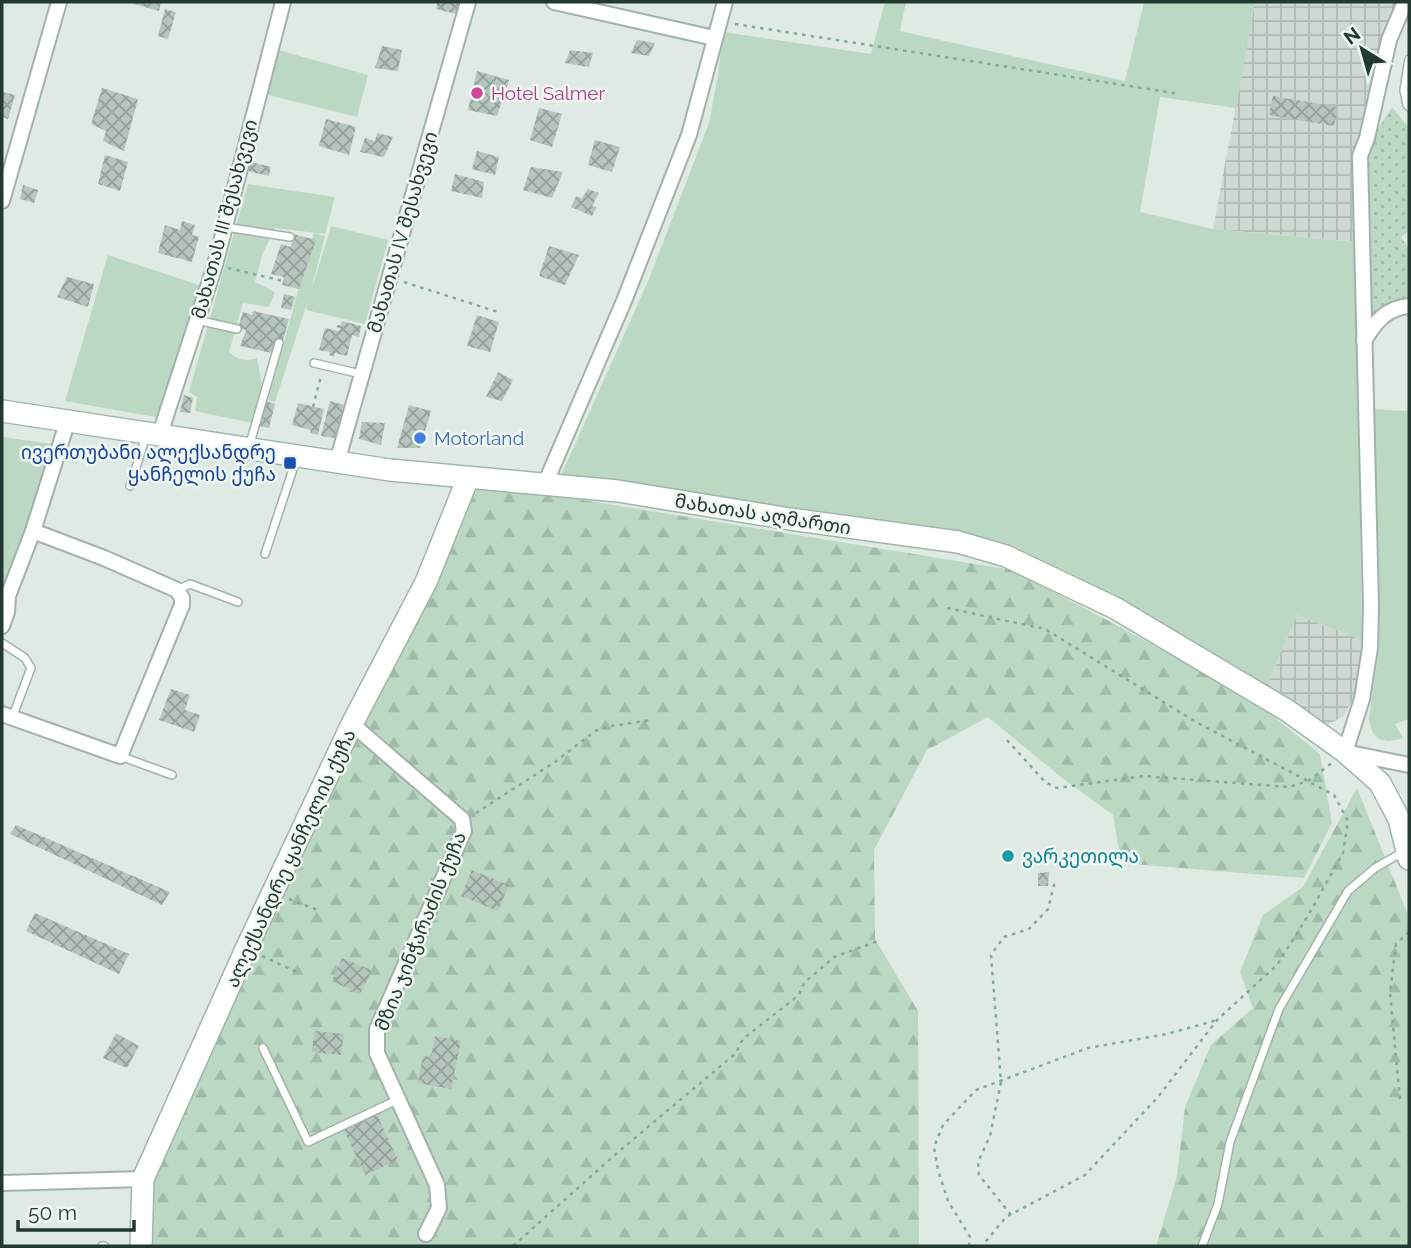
<svg xmlns="http://www.w3.org/2000/svg" width="1411" height="1248" font-family="Raleway,'Noto Sans Georgian',sans-serif">
  <defs>
    <pattern id="industrial-grid" width="8" height="8" patternUnits="userSpaceOnUse" patternTransform="scale(1.75)"><rect width="8" height="8" fill="#cfd9d4"/><path d="M0 4h8M4 0v8" fill="none" stroke="#b1bbb6"/></pattern>
    <pattern id="forest-firs" width="22" height="20" patternUnits="userSpaceOnUse" patternTransform="scale(1.75)"><rect width="22" height="20" fill="#bbd9c2"/><path d="M5 1l3.5 6h-7zM16 11l3.5 6h-7z" fill="#a0bba7"/></pattern>
    <pattern id="garden-dots" width="8" height="8" patternUnits="userSpaceOnUse" patternTransform="scale(1.75)"><rect width="8" height="8" fill="#bbd9c2"/><path d="M2 2h.1M6 6h.1" fill="none" stroke="#a0bba7" stroke-width="1.8" stroke-linecap="round"/></pattern>
    <pattern id="building-cross-hatch" width="8" height="8" patternUnits="userSpaceOnUse" patternTransform="scale(1.75)"><rect width="8" height="8" fill="#b6c4be"/><path d="M0 0l8 8M0 8l8-8" fill="none" stroke="#94a09b"/></pattern>
  </defs>
  <rect width="100%" height="100%" fill="#e0eae5"/>
  <g fill="url(#industrial-grid)">
    <polygon points="1255,2 1403,2 1361,140 1352,156 1355,242 1213,229"/>
    <polygon points="1297,615 1362,640 1358,689 1344,716 1325,726 1266,687"/>
  </g>
  <g fill="#bbd9c2">
    <polygon points="885,2 906,2 900,31 1125,81 1144,2 1255,2 1236,108 1160,97 1140,212 1213,229 1355,242 1362,640 1297,615 1266,687 1109,592 1012,545 969,534 559,480 649,279 709,123 718,75 723,32 871,54"/>
    <polygon points="271,48 368,75 357,117 260,93"/>
    <path d="M248 184 335 197 325 234 275 228 262 255 255 282 275 292 269 307 243 303 229 352C237 360 246 362 257 358L262 385 252 423 195 411 197 397 189 392Z"/>
    <polygon points="331,226 388,240 365,324 306,310 307,303 275,402 268,400 314,233 325,236 310,294"/>
    <polygon points="108,255 199,285 161,418 65,401"/>
    <path d="M1373 409 1409 411V719L1395 724 1403 738C1384 744 1371 741 1369 718L1379 649Z"/>
    <polygon points="2,437 53,444 52,460 6,587 2,586"/>
  </g>
  <g fill="url(#forest-firs)">
    <polygon points="461,480 1012,570 1246,694 1320,754 1332,823 1304,878 1121,863 1113,815 1062,778 988,717 927,750 874,850 875,939 918,1011 919,1246 146,1246 145,1165"/>
    <polygon points="1357,788 1409,917 1409,1246 1156,1246 1177,1176 1185,1107 1211,1045 1253,1008 1240,972 1263,915 1303,887"/>
  </g>
  <polygon fill="url(#garden-dots)" points="1392,107 1409,128 1409,231 1401,237 1409,249 1409,296 1386,305 1368,318 1367,146"/>
  <g fill="url(#building-cross-hatch)">
    <polygon points="127,2 161,2 159,11"/>
    <polygon points="437,2 459,2 456,14 436,9"/>
    <polygon points="165,9 176,12 168,39 158,36"/>
    <polygon points="637,40 655,43 649,56 631,53"/>
    <polygon points="382,46 402,50 398,71 375,68"/>
    <polygon points="570,50 593,53 589,67 565,63"/>
    <polygon points="477,71 509,80 497,116 468,110"/>
    <polygon points="102,88 138,99 124,151 103,141 106,131 91,124"/>
    <polygon points="2,92 15,95 8,119 2,117"/>
    <polygon points="1273,96 1338,107 1334,126 1269,115"/>
    <polygon points="539,108 562,114 552,147 530,140"/>
    <polygon points="326,119 356,127 349,155 319,146"/>
    <polygon points="377,133 393,137 384,157 360,152 365,138 375,141"/>
    <polygon points="595,140 620,147 612,172 588,165"/>
    <polygon points="477,151 499,157 495,175 472,169"/>
    <polygon points="105,155 128,162 120,191 98,184"/>
    <polygon points="251,162 271,167 269,176 248,171"/>
    <polygon points="531,167 563,172 552,198 523,190"/>
    <polygon points="455,174 484,182 482,198 451,191"/>
    <polygon points="23,185 38,190 34,203 20,199"/>
    <polygon points="588,189 599,193 592,206 597,207 592,216 571,207 576,196 582,198"/>
    <polygon points="182,221 195,225 192,235 199,237 192,262 158,253 165,225 180,230"/>
    <polygon points="293,234 316,240 299,289 282,285 284,277 271,274 281,244 291,247"/>
    <polygon points="549,246 579,255 565,285 539,276"/>
    <polygon points="67,277 94,284 88,307 57,297"/>
    <polygon points="284,294 295,297 291,310 281,308"/>
    <polygon points="253,311 289,319 282,344 275,342 272,353 240,346 246,330 238,328 243,312 252,315"/>
    <polygon points="477,315 499,322 490,352 467,346"/>
    <polygon points="342,321 361,326 359,337 352,335 347,356 335,353 334,357 329,355 330,352 319,350 325,328 339,331"/>
    <polygon points="498,372 513,380 502,401 486,397"/>
    <polygon points="184,395 193,398 190,413 180,412"/>
    <polygon points="265,401 275,404 269,428 258,426"/>
    <polygon points="330,401 344,405 335,438 321,436"/>
    <polygon points="298,403 324,409 318,435 310,433 311,430 292,425"/>
    <polygon points="409,405 431,411 420,448 397,448"/>
    <polygon points="362,422 385,423 381,445 359,439"/>
    <polygon points="171,689 190,695 185,710 200,715 194,732 159,720"/>
    <polygon points="16,825 170,892 162,905 10,834"/>
    <polygon points="472,870 509,885 498,911 461,896"/>
    <polygon points="1049,872 1048,886 1038,886 1038,873"/>
    <polygon points="35,913 129,954 119,974 26,931"/>
    <polygon points="342,958 372,970 360,994 332,981"/>
    <polygon points="314,1031 344,1034 341,1055 312,1052"/>
    <polygon points="116,1033 139,1046 127,1068 103,1058"/>
    <polygon points="435,1036 461,1041 451,1089 418,1083 423,1056 431,1057"/>
    <polygon points="376,1113 398,1160 365,1175 343,1128"/>
  </g>
  <g fill="none" stroke-linecap="round" stroke-linejoin="round">
    <defs>
      <g id="lane">
        <polyline points="1409,59 1404,90 1407,105 1409,107"/>
        <polyline points="225,227 290,237"/>
        <polyline points="197,320 237,329"/>
        <polyline points="314,363 361,374"/>
        <polyline points="249,447 279,343"/>
        <polyline points="130,486 146,436"/>
        <polyline points="265,554 297,457"/>
        <polyline points="177,590 190,584 238,602"/>
        <polyline points="2,643 25,658 31,668 12,718"/>
        <polyline points="120,756 172,775"/>
        <polyline points="263,1048 308,1142 397,1100"/>
        <polyline points="102,1246 104,1246"/>
        <polyline points="1202,1246 1218,1204 1230,1142 1279,1009 1348,891 1375,868 1403,852"/>
      </g>
      <g id="street">
        <polyline points="554,2 714,38"/>
        <polyline points="1405,2 1389,40 1367,138 1360,156 1371,606 1370,648 1362,699 1345,752 1409,765"/>
        <polyline points="2,201 59,2"/>
        <path d="M1364 341C1375 322 1386 308 1409 306"/>
        <polyline points="160,434 215,265 283,2"/>
        <polyline points="337,462 468,2"/>
        <polyline points="545,484 624,301 689,135 725,2"/>
        <polyline points="2,626 7,612 8,596 33,531"/>
        <polyline points="2,714 120,756 182,605 182,598 177,590 104,558 33,531 68,420"/>
        <polyline points="352,724 462,819 464,831 377,1029 377,1053 437,1185 439,1208 426,1234"/>
        <polyline points="2,1183 143,1179"/>
      </g>
      <g id="secondary">
        <polyline points="2,411 390,470 618,491 790,519 958,542 1006,556 1115,608 1288,711 1345,752 1380,783 1399,819 1409,859"/>
        <polyline points="141,1246 143,1179 246,949 352,724 426,582 468,478"/>
      </g>
    </defs>
    <use href="#lane" stroke="#a3b1ac" stroke-width="10"/>
    <use href="#street" stroke="#a3b1ac" stroke-width="18"/>
    <use href="#secondary" stroke="#a0b5ac" stroke-width="24"/>
    <g stroke="#83ab9d" stroke-width="2.5" stroke-dasharray="3.5 5" stroke-linecap="butt">
      <polyline points="735,24 1180,94"/>
      <polyline points="228,268 283,281"/>
      <polyline points="404,282 498,312"/>
      <polyline points="337,326 341,327"/>
      <polyline points="313,407 321,376"/>
      <polyline points="947,608 1045,629 1196,722 1334,795 1348,821 1343,853 1309,914 1277,965 1217,1020 1158,1097 1085,1175 1006,1217 982,1246"/>
      <polyline points="1007,740 1045,782 1057,788 1144,776 1289,787 1308,781 1332,763"/>
      <polyline points="476,813 555,762 595,731 611,726 652,720"/>
      <polyline points="289,899 320,911"/>
      <polyline points="262,956 297,972"/>
      <polyline points="1400,1099 1390,993 1396,944 1409,932"/>
      <polyline points="1011,1215 979,1175 978,1162 990,1136 1001,1082 991,955 1004,937 1029,929 1048,909 1055,881"/>
      <polyline points="513,1246 617,1153 735,1054 743,1039 799,995 804,983 834,957 881,940"/>
      <polyline points="969,1246 970,1237 948,1201 938,1170 934,1147 943,1125 976,1090 1088,1048 1167,1034 1217,1020"/>
    </g>
    <use href="#lane" stroke="#fff" stroke-width="7"/>
    <use href="#street" stroke="#fff" stroke-width="14"/>
    <use href="#secondary" stroke="#fff" stroke-width="21"/>
  </g>
  <circle fill="#d1479c" stroke="#f0f7f3" stroke-width="2.5" cx="477" cy="93" r="7"/>
  <circle fill="#3f7fe0" stroke="#f0f7f3" stroke-width="2.5" cx="420" cy="438" r="7"/>
  <rect fill="#1a4fb4" stroke="#f0f7f3" stroke-width="2.5" x="283" y="456" width="14" height="14" rx="3.5"/>
  <circle fill="#0f9aa8" stroke="#f0f7f3" stroke-width="2.5" cx="1008" cy="856" r="7"/>
  <g text-anchor="middle" stroke-width="5" stroke-linejoin="round" paint-order="stroke">
    <g font-size="19" fill="#b23c85" stroke="#f0f7f3" text-anchor="start">
      <text x="491" y="100">Hotel Salmer</text>
    </g>
    <g font-size="19" fill="#223932" stroke="#f0f7f3">
      <text transform="translate(224 219) rotate(-75)" y="7">მახათას III შესახვევი</text>
      <text transform="translate(402 232) rotate(-74)" y="7">მახათას IV შესახვევი</text>
      <text transform="translate(763 514) rotate(9)" y="7">მახათას აღმართი</text>
      <text transform="translate(290 858) rotate(-65)" y="7">ალექსანდრე ყანჩელის ქუჩა</text>
      <text transform="translate(420 931) rotate(-68)" y="7">მზია ჯინჭარაძის ქუჩა</text>
    </g>
    <g font-size="19" fill="#366cbe" stroke="#f0f7f3" text-anchor="start">
      <text x="434" y="445">Motorland</text>
    </g>
    <g font-size="19" fill="#164399" stroke="#f0f7f3" text-anchor="end">
      <text x="276" y="459">ივერთუბანი ალექსანდრე<tspan x="276" dy="22">ყანჩელის ქუჩა</tspan></text>
    </g>
    <g font-size="19" fill="#0d838f" stroke="#f0f7f3" text-anchor="start">
      <text x="1022" y="863">ვარკეთილა</text>
    </g>
  </g>
  <rect width="1411" height="1248" fill="none" stroke="#223932" stroke-width="7"/>
  <g transform="translate(1362 49) rotate(323)" stroke="#f0f7f3" stroke-width="5" paint-order="stroke">
  <path d="M0-5L12 26L0 18L-12 26Z" fill="#223932"/>
  <text y="-10" font-size="19" font-weight="bold" text-anchor="middle" fill="#223932">N</text>
  </g>
  <path d="M18 1220v10h116v-10" fill="none" stroke="#223932" stroke-width="3.5"/>
  <text x="28" y="1220" font-size="21" fill="#223932" stroke="#f0f7f3" stroke-width="5" paint-order="stroke">50 m</text>
</svg>
